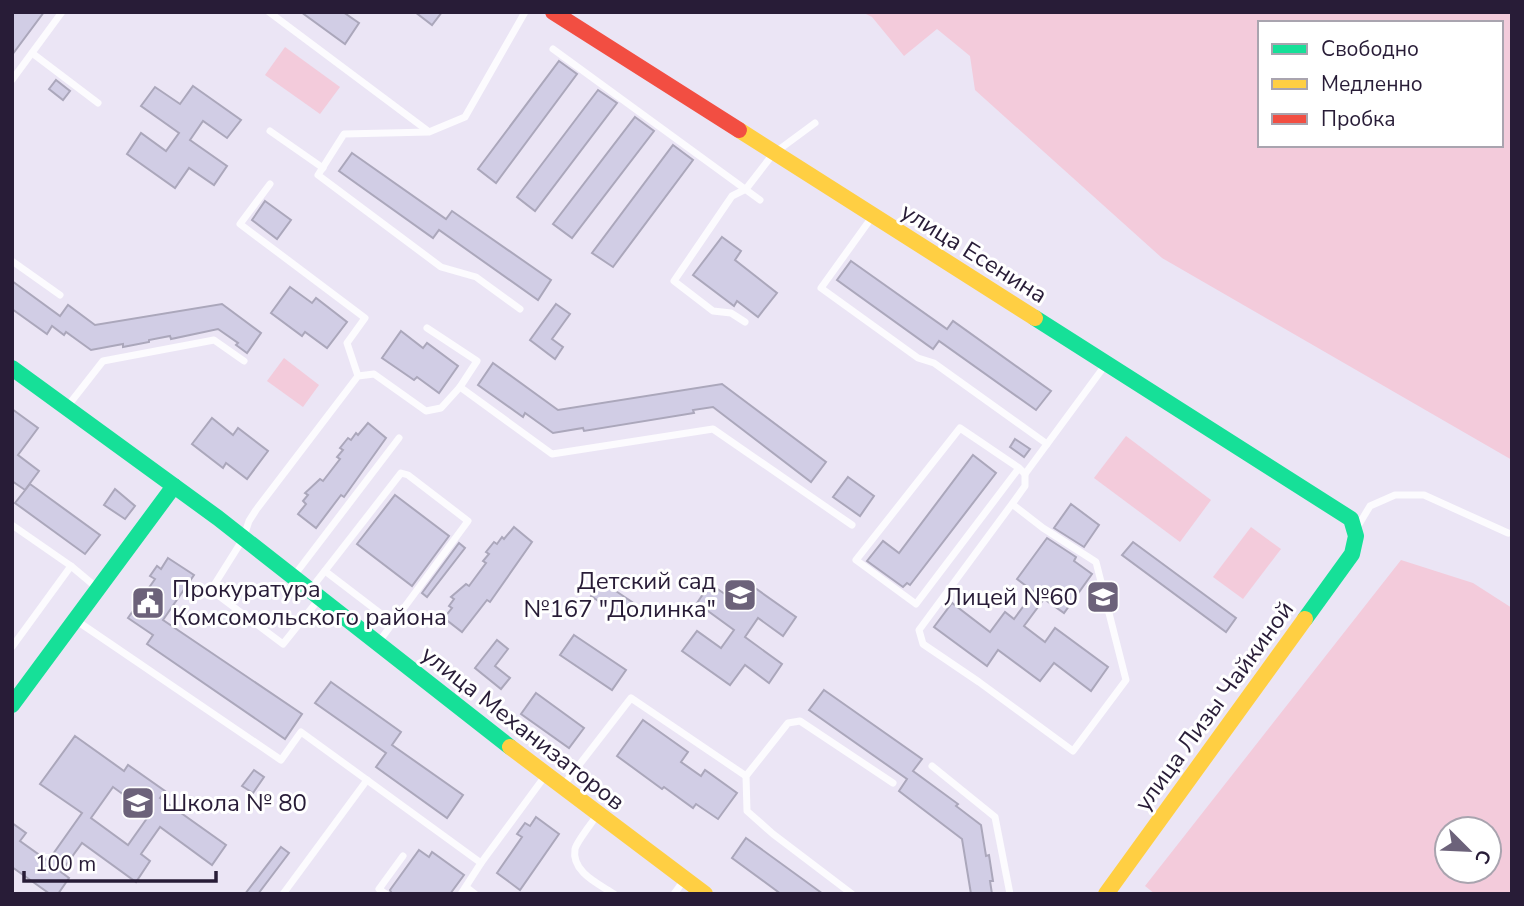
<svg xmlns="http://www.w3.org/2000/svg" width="1524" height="906" font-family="'Nunito Sans',sans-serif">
  <rect width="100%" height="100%" fill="#ebe5f5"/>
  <g fill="#f3cbdb" fill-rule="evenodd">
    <path d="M862 12H1512V460L1162 258 975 90 970 56 937 29 904 56 872 17ZM1260 23H1501V145H1260Z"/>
    <polygon points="285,47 340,87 320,114 265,75"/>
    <polygon points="284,358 319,385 303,407 267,381"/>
    <polygon points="1126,436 1211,500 1180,542 1094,478"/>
    <polygon points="1251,527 1281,549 1243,599 1213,577"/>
    <path d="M1401 560 1473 583 1512 608V894H1155L1145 886ZM1489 829V871H1447V829Z"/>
  </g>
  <g fill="#d1cde5" stroke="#aba7bb" stroke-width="2" fill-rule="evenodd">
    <polygon points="12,12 44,12 12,55"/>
    <polygon points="301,12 343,12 359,23 345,44"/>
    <polygon points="415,12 442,12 432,25"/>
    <polygon points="559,61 577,74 496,183 478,169"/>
    <polygon points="56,80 70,91 63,100 49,89"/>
    <polygon points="193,86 241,120 227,138 203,121 190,140 227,166 214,185 189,168 175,188 127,154 141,133 166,151 179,133 141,106 155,87 180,104"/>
    <polygon points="598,90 617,103 535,211 517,197"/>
    <polygon points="635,117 654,131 572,238 553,224"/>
    <polygon points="673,145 693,160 613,267 592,253"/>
    <polygon points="352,153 446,219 452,211 551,280 538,300 439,230 433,238 339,171"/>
    <polygon points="265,201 291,220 277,239 252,220"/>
    <polygon points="722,237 741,251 735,260 777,293 758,317 737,301 734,306 693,275"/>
    <polygon points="851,261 947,329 953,321 1051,391 1036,410 939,341 933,349 837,280"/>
    <polygon points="12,281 60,316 68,305 95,325 222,304 261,333 247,353 236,345 238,343 218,329 171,339 170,336 149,340 149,342 123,347 123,344 91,350 66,332 64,335 52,326 47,334 12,309"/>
    <polygon points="290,287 312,303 316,298 347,322 327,348 305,332 302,336 271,313"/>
    <polygon points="556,304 570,314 552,339 563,347 555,359 530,340"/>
    <polygon points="401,331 423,348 427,343 458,366 439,393 417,377 414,380 382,358"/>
    <polygon points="493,363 558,410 722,384 826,462 811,482 713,407 693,410 694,413 584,431 583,428 553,433 525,413 523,417 478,385"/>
    <polygon points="12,409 38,428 18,455 39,471 25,490 12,481"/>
    <polygon points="212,418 233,435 238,428 268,451 247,479 226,463 223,468 192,444"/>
    <polygon points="368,423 386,438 344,497 341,495 316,528 298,514 306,504 303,501 308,495 305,493 320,479 323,481 340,459 337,457 343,450 340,448 348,438 351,440 356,433 358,435"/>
    <polygon points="1015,439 1030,449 1024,457 1010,447"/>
    <polygon points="973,455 996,473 910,585 907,583 903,587 867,561 883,541 899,553"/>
    <polygon points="848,477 874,496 860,516 833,497"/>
    <polygon points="30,484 100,535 85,554 15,503"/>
    <polygon points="115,489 135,506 125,519 104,505"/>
    <polygon points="395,495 449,536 412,586 357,544"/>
    <polygon points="1071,504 1099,525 1084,547 1054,528"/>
    <polygon points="514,527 532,542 490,602 487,600 462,632 444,618 452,608 449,606 454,599 451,597 466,584 469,586 486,563 483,561 489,554 486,552 494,542 497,544 502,537 504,539"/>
    <polygon points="1047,538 1076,557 1074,561 1092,574 1064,613 1044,599 1024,626 1045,642 1055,628 1108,667 1091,691 1054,663 1040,681 998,650 987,666 934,627 952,603 990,632 1005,612 1014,619 1034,592 1017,579"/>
    <polygon points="1133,542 1236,618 1226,632 1122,555"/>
    <polygon points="459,543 465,548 427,597 422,593"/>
    <polygon points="168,558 194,575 163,620 302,714 285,739 147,644 153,635 128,618 155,579 150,576 157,566 161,569"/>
    <polygon points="601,581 635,604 625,619 591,596"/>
    <polygon points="748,583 796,617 783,636 758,618 745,637 782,664 769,683 745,665 730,685 682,651 697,631 721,648 734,630 697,603 710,584 735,601"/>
    <polygon points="574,635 626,670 612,690 560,655"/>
    <polygon points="497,640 508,649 495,666 510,678 501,689 475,668"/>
    <polygon points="331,682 401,732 392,745 463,795 447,818 376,767 386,753 315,703"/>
    <polygon points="824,690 922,759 913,771 958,804 956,806 981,825 986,856 989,855 993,881 990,881 992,894 971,894 962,839 899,791 907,779 809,710"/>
    <polygon points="536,693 584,728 569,748 521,714"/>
    <polygon points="643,720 688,752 681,762 701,776 705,770 737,793 718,819 696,804 693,808 664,787 662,789 617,756"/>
    <path d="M75 736 124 771 128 765 165 791 160 798 226 845 212 865 160 827 141 854 150 861 136 882 82 843 61 872 69 878 58 894H50L12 867V823L26 833 20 841 48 861 82 813 40 784ZM113 787 150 814 128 845 91 818Z"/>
    <polygon points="254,770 264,777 253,793 242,786"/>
    <polygon points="536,817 559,834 520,890 497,873 522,837 517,834 525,823 530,826"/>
    <polygon points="746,838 823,894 781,894 732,858"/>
    <polygon points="281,847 289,853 258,894 245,894"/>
    <polygon points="419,850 429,857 432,852 464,875 450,894 392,894 390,890"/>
  </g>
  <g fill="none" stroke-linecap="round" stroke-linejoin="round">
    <g stroke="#fcfbfe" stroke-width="7">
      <polyline points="269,12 428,131"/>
      <polyline points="553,49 760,200"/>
      <polyline points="32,53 98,103"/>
      <polyline points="12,80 62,12"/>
      <polyline points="270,131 323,168"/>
      <polyline points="270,184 240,224 365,318 347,343 358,376"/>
      <polyline points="872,217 821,288 918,358 934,363 1047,444"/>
      <polyline points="12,261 60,295"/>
      <polyline points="520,309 476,277 441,267 318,175 344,134 429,132 465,117 525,12"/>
      <polyline points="745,322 731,313 713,311 674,281 732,196 746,189 773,154 815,123"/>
      <polyline points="427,328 477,361 460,387 552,454 713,429 852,525"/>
      <polyline points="67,407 103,361 214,340 244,361"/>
      <polyline points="1019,468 960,428 856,560 916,604 1019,468 1025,474 1106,364"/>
      <polyline points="1012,504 1043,528 1096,562 1126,680 1073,751 979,682 923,644 919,630 1012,504 1025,486 1025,474"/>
      <polyline points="12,525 71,566"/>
      <polyline points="1358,526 1370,506 1395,495 1424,495 1508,533"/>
      <polyline points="325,571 393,623"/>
      <polyline points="293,577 399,438"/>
      <polyline points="310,590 401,473 408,475 468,521 378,643"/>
      <polyline points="319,599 283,644 211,590 243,539 249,521 256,510 358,376 374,374 426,411 441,408 460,387"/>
      <polyline points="77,621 281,760 301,732 481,863 545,776"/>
      <polyline points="12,647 71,566 96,587"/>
      <polyline points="932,766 995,817 1010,894"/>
      <polyline points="562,787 631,698 746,776"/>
      <path d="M597 815C592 823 577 841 575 849 571 872 599 884 614 894"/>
      <polyline points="466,887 475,894"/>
      <polyline points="283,894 367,780"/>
      <polyline points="386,894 379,889 403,856"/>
      <polyline points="461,894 481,863"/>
      <polyline points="674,894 684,880"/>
      <polyline points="852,894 773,834 747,811 746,776 788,723 800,721 893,783"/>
    </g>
    <g stroke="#16e098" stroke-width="16">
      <polyline points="1035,318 1351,519 1356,536 1352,554 1305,619"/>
      <polyline points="12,368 218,518 510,747"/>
      <polyline points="12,705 174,486"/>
    </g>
    <g stroke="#ffcf43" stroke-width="16">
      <polyline points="739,130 1035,318"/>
      <polyline points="510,747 705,894"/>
      <polyline points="1106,894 1305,619"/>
    </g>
    <polyline stroke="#f24e42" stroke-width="16" points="553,12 739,130"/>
  </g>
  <defs>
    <symbol id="school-square" viewBox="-11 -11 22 22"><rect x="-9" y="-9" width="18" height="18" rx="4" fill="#6c627a" stroke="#fff"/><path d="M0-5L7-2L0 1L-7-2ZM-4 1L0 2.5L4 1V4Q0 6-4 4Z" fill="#fff"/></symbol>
    <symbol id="civic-square" viewBox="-11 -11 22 22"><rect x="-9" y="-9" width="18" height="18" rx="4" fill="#6c627a" stroke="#fff"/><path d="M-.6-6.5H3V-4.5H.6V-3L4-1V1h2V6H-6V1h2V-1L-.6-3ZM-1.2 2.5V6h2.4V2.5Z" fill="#fff"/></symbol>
  </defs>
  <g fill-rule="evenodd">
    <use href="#school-square" x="721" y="576" width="38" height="38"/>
    <use href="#school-square" x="1084" y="578" width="38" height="38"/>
    <use href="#civic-square" x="129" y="584" width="38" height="38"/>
    <use href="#school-square" x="119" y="784" width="38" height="38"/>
  </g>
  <g text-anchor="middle" stroke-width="6" stroke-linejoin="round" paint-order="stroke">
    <g font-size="24" fill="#281c37" stroke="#fff">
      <text transform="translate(974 253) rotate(32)" y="8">улица Есенина</text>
      <text transform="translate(1214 706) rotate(-54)" y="8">улица Лизы Чайкиной</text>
      <text transform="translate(523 728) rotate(38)" y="8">улица Механизаторов</text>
    </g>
    <g font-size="24" fill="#281c37" stroke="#fff" text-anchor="end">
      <text x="716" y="589">Детский сад<tspan x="716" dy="28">№167 "Долинка"</tspan></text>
      <text x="172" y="597" text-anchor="start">Прокуратура<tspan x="172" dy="28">Комсомольского района</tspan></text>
      <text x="1078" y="605">Лицей №60</text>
      <text x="162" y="811" text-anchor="start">Школа № 80</text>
    </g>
  </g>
  <rect width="1524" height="906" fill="none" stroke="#281c37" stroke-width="28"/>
  <rect x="1258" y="21" width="245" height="126" fill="#ffffff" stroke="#a9a4af" stroke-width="2"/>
  <rect x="1272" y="44" width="35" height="10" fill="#16e098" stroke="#a9a4af" stroke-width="2"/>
  <text x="1321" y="56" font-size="21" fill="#281c37">Свободно</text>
  <rect x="1272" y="79" width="35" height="10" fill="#ffcf43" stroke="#a9a4af" stroke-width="2"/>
  <text x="1321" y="91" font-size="21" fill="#281c37">Медленно</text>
  <rect x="1272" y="114" width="35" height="10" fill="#f24e42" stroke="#a9a4af" stroke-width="2"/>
  <text x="1321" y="126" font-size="21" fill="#281c37">Пробка</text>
  <g transform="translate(1468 850) rotate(114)"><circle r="33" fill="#ffffff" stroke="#a9a4af" stroke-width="2"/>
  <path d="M0-5L12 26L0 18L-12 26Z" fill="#6c627a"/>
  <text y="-10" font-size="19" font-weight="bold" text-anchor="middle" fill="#281c37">С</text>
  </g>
  <path d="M24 871v10h192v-10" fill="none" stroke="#281c37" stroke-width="3.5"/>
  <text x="35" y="871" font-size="21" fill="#281c37" stroke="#ffffff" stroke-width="5" paint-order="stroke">100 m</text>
</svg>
